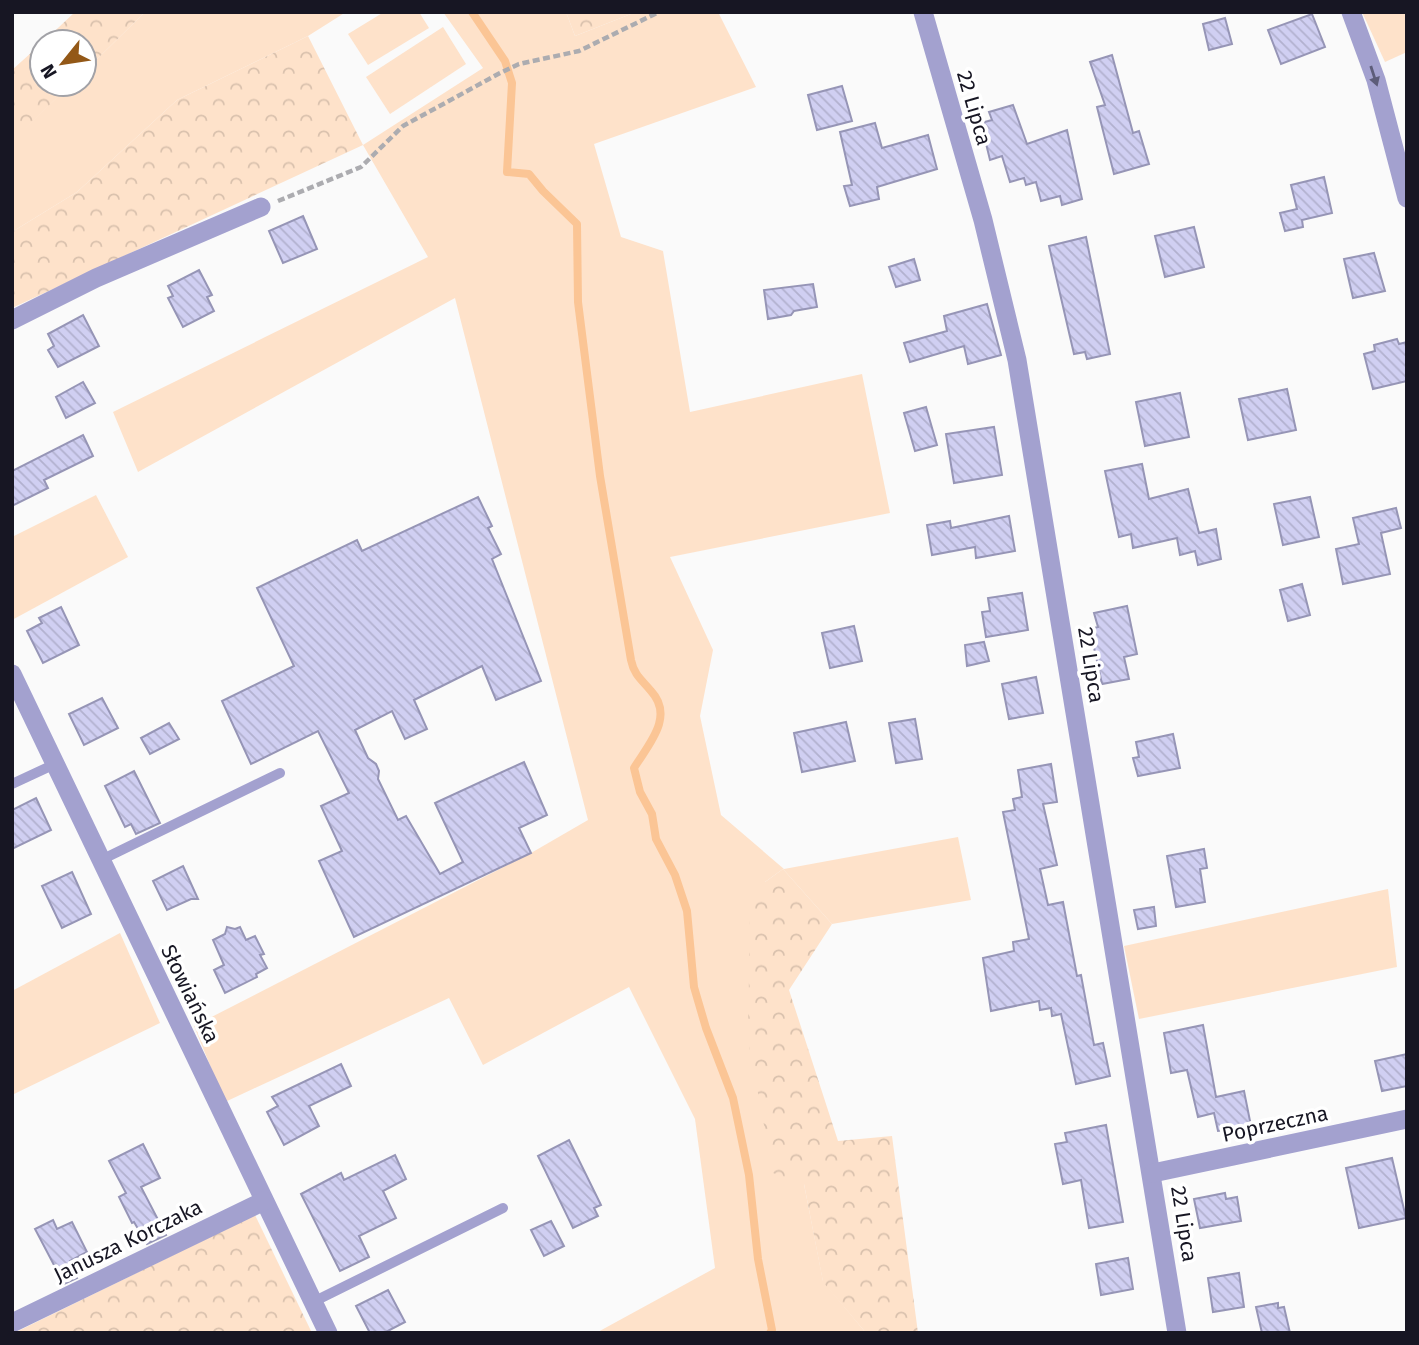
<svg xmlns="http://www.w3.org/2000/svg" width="1419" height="1345" font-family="'Fira Sans',sans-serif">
  <defs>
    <pattern id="forest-crowns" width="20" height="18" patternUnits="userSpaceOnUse" patternTransform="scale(1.75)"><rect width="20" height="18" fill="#fee2ca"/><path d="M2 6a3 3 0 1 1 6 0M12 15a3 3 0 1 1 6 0" fill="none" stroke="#d9c1ad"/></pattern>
    <pattern id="building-back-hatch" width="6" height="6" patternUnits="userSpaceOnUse" patternTransform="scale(1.75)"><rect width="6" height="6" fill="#d0cff2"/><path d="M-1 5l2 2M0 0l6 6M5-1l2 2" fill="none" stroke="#b2b1cf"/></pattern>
  </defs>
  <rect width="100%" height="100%" fill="#fafafa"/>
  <g fill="#fee2ca">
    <polygon points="145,12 346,12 308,36 177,100 77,192 12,232 12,131 18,135 71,84 84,84 84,72"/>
    <polygon points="384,12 419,12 429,28 368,65 348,34"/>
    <polygon points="443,12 566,12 575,36 636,12 718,12 756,87 594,144 621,237 663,251 690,412 862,374 890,513 670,557 713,650 700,716 721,815 784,869 958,837 971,900 832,924 783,869 765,882 804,1184 823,1281 866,1333 596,1333 715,1268 695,1119 629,987 483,1065 449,998 225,1102 194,1026 531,853 588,820 455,298 138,472 113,412 428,257 363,145 483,68"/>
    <polygon points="1362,12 1407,12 1407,52 1385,62"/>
    <polygon points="443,27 466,64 390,114 366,77"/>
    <polygon points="96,495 128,557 12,620 12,537"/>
    <polygon points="1388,889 1397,967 1139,1019 1124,946"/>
    <polygon points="120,933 160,1023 12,1095 12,991"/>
  </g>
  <g fill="url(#forest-crowns)">
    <polygon points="75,12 145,12 84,72 84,42 43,42"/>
    <polygon points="566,12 636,12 575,36"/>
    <polygon points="308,36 363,145 12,308 12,232 77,192 177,100"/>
    <polygon points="42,43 42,84 71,84 18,136 12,131 12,70"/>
    <polygon points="783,869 832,924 789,990 838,1141 892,1136 918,1333 866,1333 823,1282 804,1184 773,1173 748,1040 750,911 765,882"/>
    <polygon points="255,1215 312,1333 14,1333"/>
  </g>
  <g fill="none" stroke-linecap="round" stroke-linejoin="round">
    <path stroke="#fbc595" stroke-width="8" d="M472 12 505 61 512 83 507 172 529 174 543 191 577 224 578 302 600 476 631 660C634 675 642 680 651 691 675 717 648 745 634 768L640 792 652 814 656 839 675 875 687 911 694 987 706 1028 733 1098 749 1175 758 1259 772 1330 770 1333"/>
  </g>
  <g fill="url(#building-back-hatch)" stroke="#9695b6" stroke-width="2">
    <polygon points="1312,14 1325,47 1281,64 1268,30"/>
    <polygon points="1225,18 1232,44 1209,50 1203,24"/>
    <polygon points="1112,55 1133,133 1139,131 1149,164 1114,174 1097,107 1105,105 1090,62"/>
    <polygon points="842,86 852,121 817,130 808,95"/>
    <polygon points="1013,105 1027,144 1067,130 1082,199 1062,205 1060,196 1041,201 1036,182 1026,185 1024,178 1010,182 1002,156 990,160 981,123 992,120 989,112"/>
    <polygon points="875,123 882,148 928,135 937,169 877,187 879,199 850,206 844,186 852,185 840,132"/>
    <polygon points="1324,177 1332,213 1302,220 1303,227 1285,231 1280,213 1297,209 1291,185"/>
    <polygon points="303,216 317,249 283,263 269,231"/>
    <polygon points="1194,227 1204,267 1165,277 1155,236"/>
    <polygon points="1086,237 1110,354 1087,359 1085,352 1074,354 1049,246"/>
    <polygon points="1374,253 1385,291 1353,298 1344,259"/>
    <polygon points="914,259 920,280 896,287 889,267"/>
    <polygon points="199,270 212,295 207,297 214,311 183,327 168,298 173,296 168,286"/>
    <polygon points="813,284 817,307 794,311 791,315 768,319 764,290"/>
    <polygon points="987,304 1001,355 968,364 964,346 910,362 904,343 947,331 944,316"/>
    <polygon points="83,315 99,346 58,367 48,350 54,346 48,334"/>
    <polygon points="1397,339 1399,344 1407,342 1407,381 1373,389 1364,354 1375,351 1374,345"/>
    <polygon points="83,382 95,403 66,418 56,397"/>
    <polygon points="1287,389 1296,430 1248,440 1239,399"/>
    <polygon points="1180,393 1189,437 1145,446 1136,402"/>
    <polygon points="926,407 937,445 915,451 904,413"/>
    <polygon points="994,427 1002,475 954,483 946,434"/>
    <polygon points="83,435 93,456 44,480 48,488 12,506 12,471"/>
    <polygon points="1142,464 1149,499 1188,489 1199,533 1216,529 1221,559 1198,565 1195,551 1180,555 1177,538 1133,548 1131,534 1119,537 1105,471"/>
    <polygon points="478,497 492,526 488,528 501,554 492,559 541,681 496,700 482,666 414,700 427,729 405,739 392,711 355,730 368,758 376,764 379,771 378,779 398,820 406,816 440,874 463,862 435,803 524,762 547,815 519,828 531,853 354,937 319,861 342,851 321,806 349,793 318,731 251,764 222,701 294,666 257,588 357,540 362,551"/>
    <polygon points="1310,497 1319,537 1283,545 1274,504"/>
    <polygon points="1396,508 1401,528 1381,533 1390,574 1343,584 1336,549 1359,544 1353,518"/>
    <polygon points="1009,516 1015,551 976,558 975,547 932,555 927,525 950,521 951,528"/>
    <polygon points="1302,584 1310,615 1288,621 1280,590"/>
    <polygon points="1022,593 1028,630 986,637 982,612 990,611 988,598"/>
    <polygon points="1127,606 1137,654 1124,657 1129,679 1102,684 1090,629 1098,627 1094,613"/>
    <polygon points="61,607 79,645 43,663 27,631 42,623 39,618"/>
    <polygon points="854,626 862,661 830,668 822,633"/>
    <polygon points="984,642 989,661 967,666 965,645"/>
    <polygon points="1036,677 1043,713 1009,719 1002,684"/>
    <polygon points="102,698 118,728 84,745 69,714"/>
    <polygon points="915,719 922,759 896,763 889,723"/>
    <polygon points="846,722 855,761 802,772 794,733"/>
    <polygon points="169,723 179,739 150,754 141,738"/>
    <polygon points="1173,734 1180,768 1138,776 1133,758 1139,757 1136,742"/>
    <polygon points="1051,764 1057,802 1043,804 1057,865 1040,869 1048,905 1063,902 1077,976 1081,975 1094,1045 1103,1043 1110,1076 1076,1084 1061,1014 1052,1016 1051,1008 1040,1010 1039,1001 991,1011 983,958 1014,951 1013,942 1029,939 1003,812 1015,810 1013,799 1022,797 1018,770"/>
    <polygon points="134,771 160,823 136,834 131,824 125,827 105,786"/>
    <polygon points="36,798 51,830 12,849 12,810"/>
    <polygon points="1204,849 1207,868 1200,869 1205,902 1176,907 1167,856"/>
    <polygon points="183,866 198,899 191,899 167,910 153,881"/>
    <polygon points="72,872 91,914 62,928 42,886"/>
    <polygon points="1154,907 1156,926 1138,929 1134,910"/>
    <polygon points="227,927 235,929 240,927 246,940 255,936 264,954 260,955 267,968 256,974 257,977 225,993 214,970 224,965 213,940 225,934"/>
    <polygon points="1203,1025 1216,1097 1244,1091 1252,1131 1228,1137 1226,1130 1218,1131 1214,1113 1198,1117 1187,1070 1171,1073 1164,1033"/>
    <polygon points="1407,1054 1407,1086 1382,1091 1375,1061"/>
    <polygon points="341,1064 351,1086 309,1106 319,1126 284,1145 267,1112 278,1106 272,1097"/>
    <polygon points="1106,1125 1123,1222 1089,1228 1081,1180 1063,1184 1055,1144 1067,1142 1065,1133"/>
    <polygon points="569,1140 601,1205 594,1208 598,1216 573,1228 538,1156"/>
    <polygon points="143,1144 160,1178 141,1187 166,1235 147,1244 134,1222 132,1223 119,1197 126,1193 109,1161"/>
    <polygon points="395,1155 406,1179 383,1191 396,1218 359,1236 369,1257 340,1271 301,1194 341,1173 344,1180"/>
    <polygon points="1392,1158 1406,1218 1359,1228 1346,1168"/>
    <polygon points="1225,1193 1226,1199 1237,1197 1241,1221 1200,1228 1194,1199"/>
    <polygon points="53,1220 57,1229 72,1222 87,1252 70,1261 77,1278 64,1284 35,1229"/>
    <polygon points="551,1221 564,1246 544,1256 531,1230"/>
    <polygon points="1128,1258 1133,1289 1101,1295 1096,1264"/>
    <polygon points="1239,1273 1244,1307 1213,1312 1208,1278"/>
    <polygon points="388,1290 405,1322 384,1333 370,1333 356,1306"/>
    <polygon points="1278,1303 1278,1308 1284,1307 1290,1333 1262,1333 1256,1307"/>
  </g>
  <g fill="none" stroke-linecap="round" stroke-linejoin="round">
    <polyline stroke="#acacb0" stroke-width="4.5" stroke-dasharray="7 3.5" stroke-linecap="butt" points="278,201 361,167 403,126 500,73 519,64 579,51 659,12"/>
    <g stroke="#a3a1cf" stroke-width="10">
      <polyline points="12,784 55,764"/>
      <polyline points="101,860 280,773"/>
      <polyline points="313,1302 503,1208"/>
    </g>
    <g stroke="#a3a1cf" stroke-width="19">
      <polyline points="923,12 983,220 1017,360 1177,1333"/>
      <polyline points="1351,12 1376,80 1407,198"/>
      <polyline points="12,320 96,278 261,207"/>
      <polyline points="12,674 328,1333"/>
      <polyline points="1153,1173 1407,1119"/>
      <polyline points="12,1323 264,1201"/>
    </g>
  </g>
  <defs><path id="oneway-solid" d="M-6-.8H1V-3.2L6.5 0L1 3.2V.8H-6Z" transform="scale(1.75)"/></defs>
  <use fill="#5d5c79" href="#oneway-solid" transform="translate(1374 76) rotate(72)"/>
  <g text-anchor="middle" stroke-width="7" stroke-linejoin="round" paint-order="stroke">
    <g font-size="21" fill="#171623" stroke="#fff">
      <text transform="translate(974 108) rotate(74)" y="7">22 Lipca</text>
      <text transform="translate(1091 665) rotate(81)" y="7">22 Lipca</text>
      <text transform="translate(190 994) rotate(64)" y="7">Słowiańska</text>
      <text transform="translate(1275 1124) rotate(-12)" y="7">Poprzeczna</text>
      <text transform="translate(1184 1224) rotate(81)" y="7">22 Lipca</text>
      <text transform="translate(128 1241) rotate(-26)" y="7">Janusza Korczaka</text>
    </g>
  </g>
  <rect width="1419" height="1345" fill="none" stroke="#171623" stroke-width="28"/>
  <g transform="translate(63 63) rotate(240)"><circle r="33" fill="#ffffff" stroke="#a2a2a7" stroke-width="2"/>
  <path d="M0-5L12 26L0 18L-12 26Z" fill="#935817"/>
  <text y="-10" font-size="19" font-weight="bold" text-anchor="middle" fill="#171623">N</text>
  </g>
</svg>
